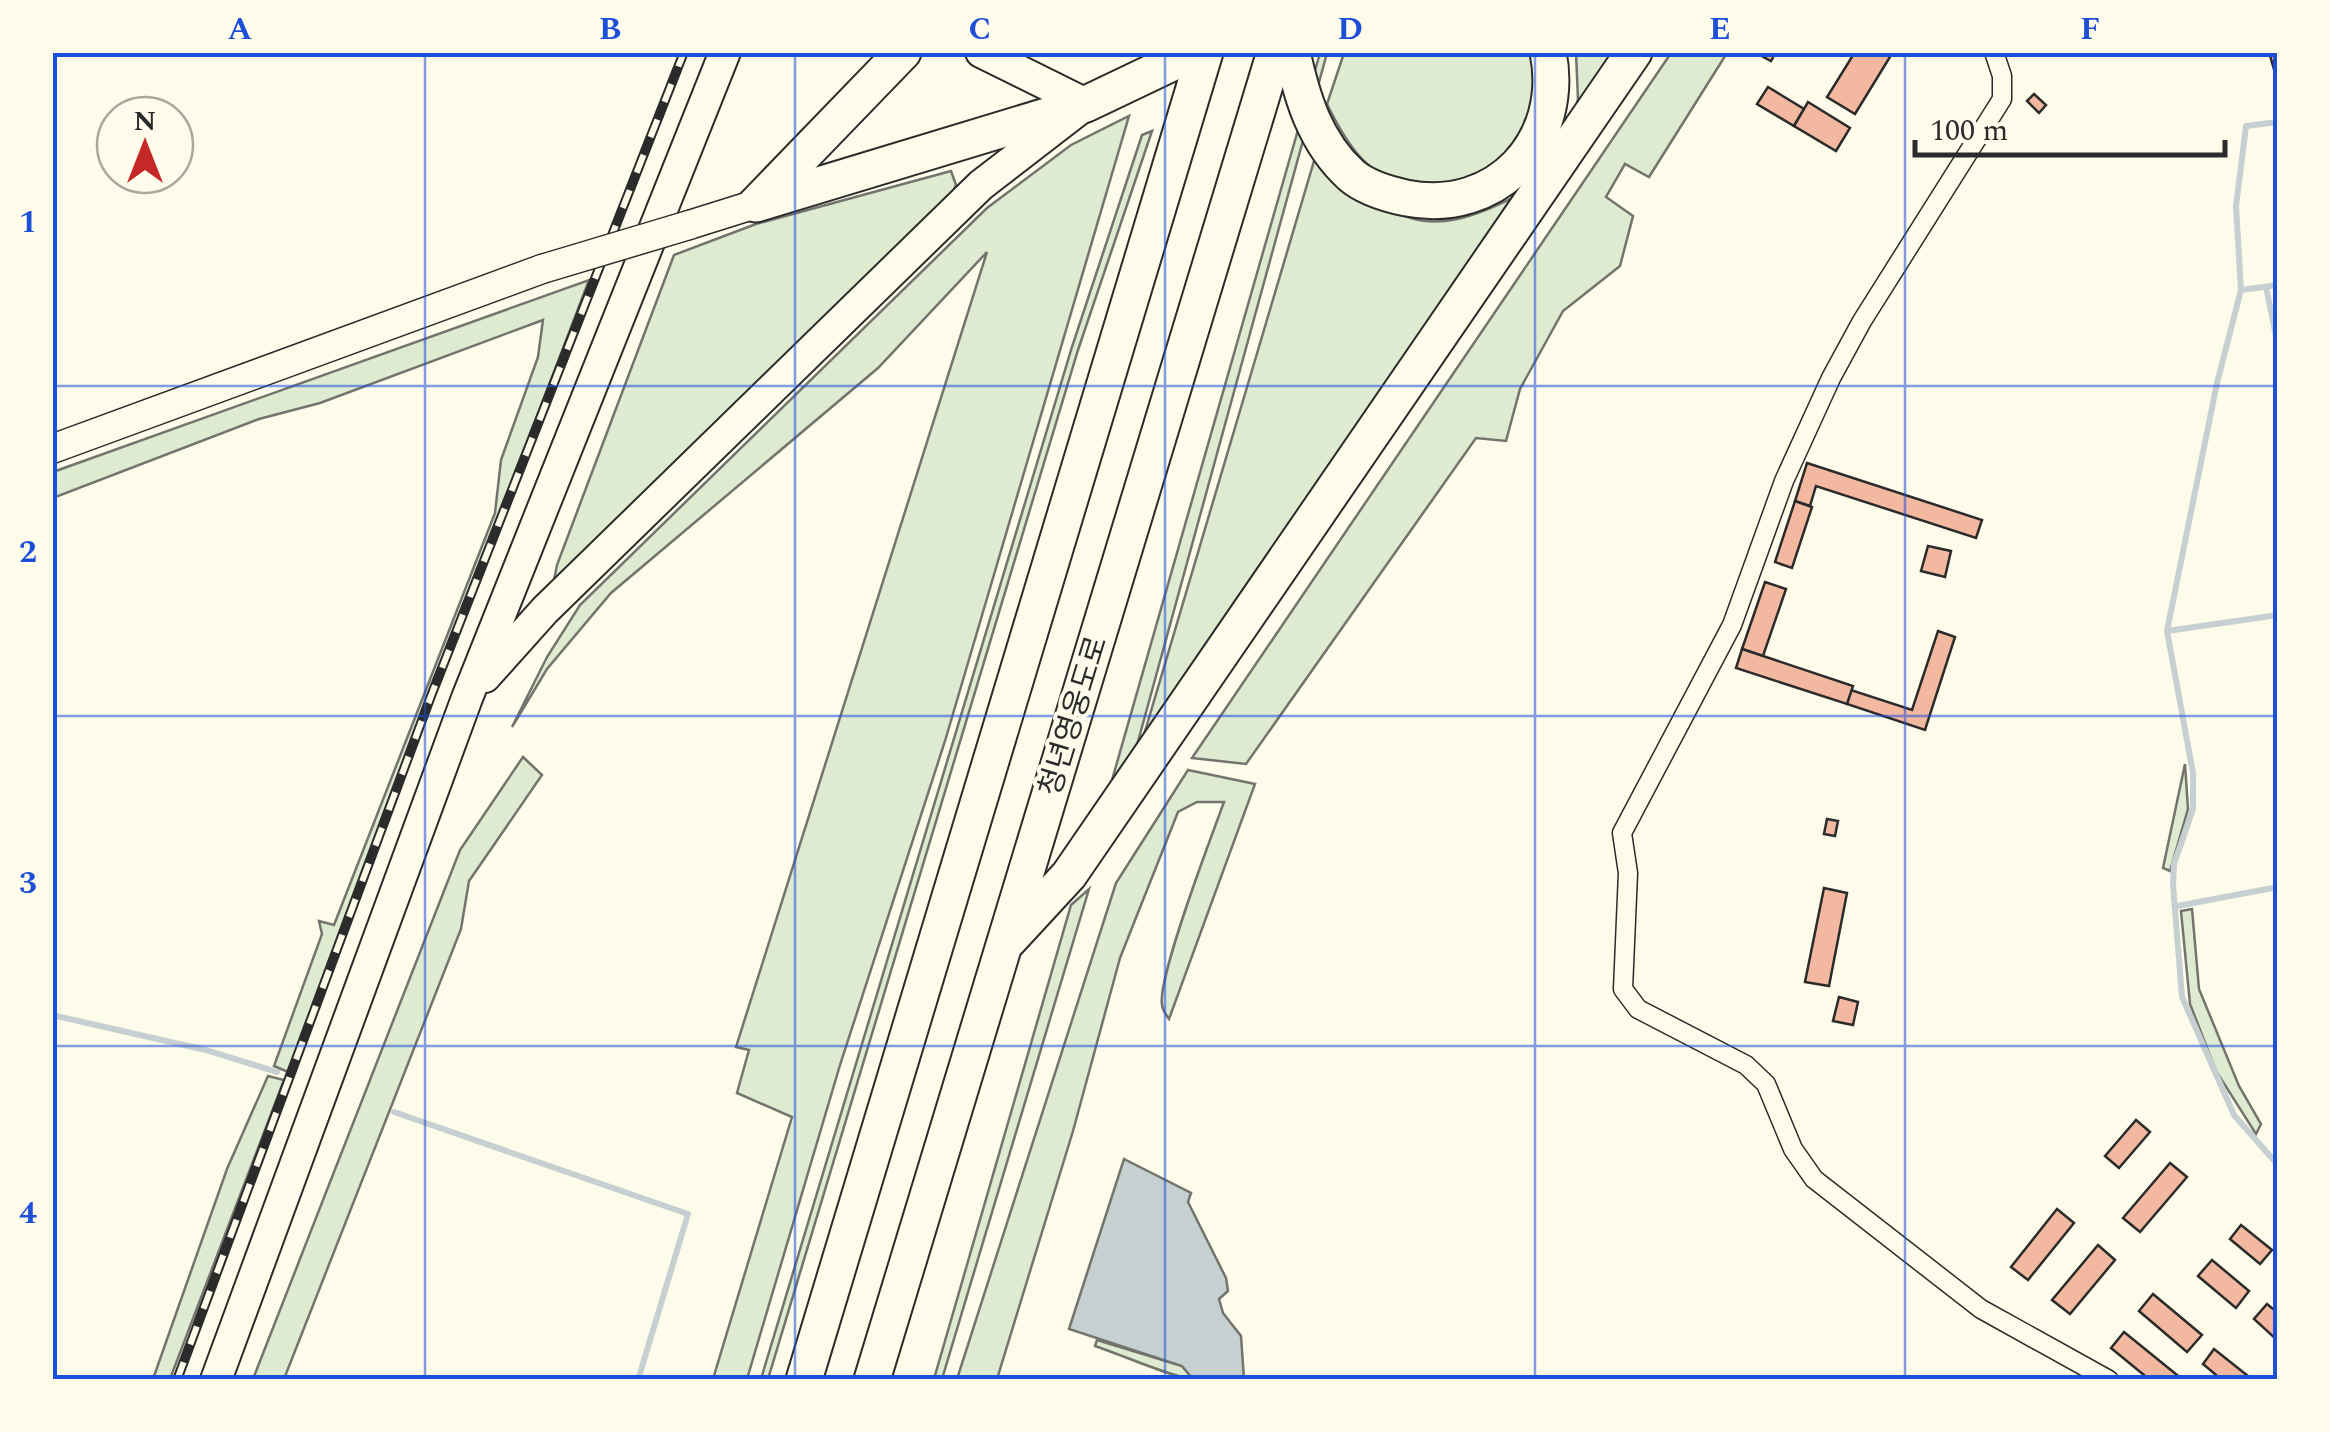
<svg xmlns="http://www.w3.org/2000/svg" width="2330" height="1432" font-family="Spectral,'Noto Sans KR',serif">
  <rect width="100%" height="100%" fill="#fdfbea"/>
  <g fill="#deebd1" stroke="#74746e" stroke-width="2.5">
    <polygon points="1320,53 1327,53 1120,807 1102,815"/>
    <path d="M1344 53H1543L1550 79 1508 170C1413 190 1376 205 1327 104Z"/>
    <polygon points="1576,53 1623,53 1571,128 1578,99"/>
    <polygon points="1671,53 1727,53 1649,177 1625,164 1606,197 1633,216 1620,266 1563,311 1520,389 1506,441 1476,438 1246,764 1192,758"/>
    <polygon points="1129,116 945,741 840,1065 747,1379 713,1379 792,1117 737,1093 749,1050 736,1047 987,252 878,368 611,593 547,669 512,727 547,657 580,605 987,208 1071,145"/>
    <polygon points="1152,131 1078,350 768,1379 761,1379 1072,347 1142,135"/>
    <path d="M1317 151C1390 216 1419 247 1516 196L1135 765Z"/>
    <polygon points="951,171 956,185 947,206 553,585 557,565 674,255 756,224"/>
    <polygon points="589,280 288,1072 274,1066 322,934 319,921 334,925 495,513 501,460 538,357 543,320 320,403 259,419 53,498 53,472"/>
    <polygon points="523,757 542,775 469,881 461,929 284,1379 253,1379 460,850"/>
    <polygon points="2185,764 2188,809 2170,871 2163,868"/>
    <path d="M1188 770 1255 784 1169 1019C1166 1015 1163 1011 1162 1005 1157 978 1212 835 1224 802H1197L1178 812 1120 958 1073 1131 997 1379H957L1116 883Z"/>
    <polygon points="1089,889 942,1379 934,1379 1071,905"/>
    <polygon points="2192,909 2199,989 2239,1086 2261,1124 2256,1134 2216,1071 2190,1004 2181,911"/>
    <polygon points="268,1076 284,1080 170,1379 153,1379 227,1169"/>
    <path d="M1097 1340 1182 1366 1193 1379C1176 1379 1117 1353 1095 1346Z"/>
  </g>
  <polygon fill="#c7d0d0" stroke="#74746e" stroke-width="2.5" points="1124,1159 1191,1193 1188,1202 1226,1278 1228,1291 1219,1299 1223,1313 1241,1336 1244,1379 1193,1379 1182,1366 1069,1329"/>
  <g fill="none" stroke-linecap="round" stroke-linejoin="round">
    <g stroke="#c7d0d0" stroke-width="6">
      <polyline points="2278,122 2246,126 2236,206 2241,290 2217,383 2167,631 2193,773 2193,809 2174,864 2173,885 2182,997 2234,1115 2278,1165"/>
      <polyline points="2266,287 2278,346"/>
      <polyline points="2241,290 2278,285"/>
      <polyline points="2167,631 2278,615"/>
      <polyline points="2177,906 2278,887"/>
      <polyline points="52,1015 206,1050 277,1072"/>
      <polyline points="394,1112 688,1214 638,1380"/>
    </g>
  </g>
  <g fill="#f2b8a0" stroke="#2b2b2b" stroke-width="2.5">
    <polygon points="1754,52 1776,52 1771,61"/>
    <polygon points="1855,52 1893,52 1855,114 1827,97"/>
    <polygon points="2269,52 2278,52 2278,72 2275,73"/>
    <polygon points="1768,87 1804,109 1794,126 1757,104"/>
    <polygon points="2034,94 2046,105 2039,113 2027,101"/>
    <polygon points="1808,102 1850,128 1836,151 1794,126"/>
    <polygon points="1807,463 1982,520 1976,538 1816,486 1810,506 1795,501"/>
    <polygon points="1795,501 1812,507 1792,568 1775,562"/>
    <polygon points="1928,546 1951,551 1945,577 1921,571"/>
    <polygon points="1765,582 1786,589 1763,656 1742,649"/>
    <polygon points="1938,631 1955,637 1925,730 1847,704 1851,690 1912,710"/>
    <polygon points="1742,649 1853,686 1847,704 1736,668"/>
    <polygon points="1827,819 1838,821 1835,836 1824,834"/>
    <polygon points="1824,888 1847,893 1829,986 1805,982"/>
    <polygon points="1839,997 1858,1002 1853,1025 1833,1021"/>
    <polygon points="2136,1120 2150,1132 2119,1168 2105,1156"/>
    <polygon points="2170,1163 2187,1177 2140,1232 2123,1218"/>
    <polygon points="2057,1209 2074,1223 2028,1280 2011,1267"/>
    <polygon points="2241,1225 2272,1250 2260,1264 2230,1239"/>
    <polygon points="2098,1245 2115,1260 2070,1314 2052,1300"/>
    <polygon points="2212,1260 2249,1291 2236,1308 2198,1276"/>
    <polygon points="2153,1294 2202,1335 2187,1352 2139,1311"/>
    <polygon points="2267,1304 2278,1313 2278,1341 2254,1319"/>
    <polygon points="2124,1332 2177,1375 2173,1380 2150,1380 2111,1348"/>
    <polygon points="2214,1349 2253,1380 2222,1380 2203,1364"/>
  </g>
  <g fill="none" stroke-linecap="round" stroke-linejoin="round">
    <defs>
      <polyline id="street" points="1994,52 2002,76 2002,99 1862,321 1831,378 1784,481 1732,625 1622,833 1628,873 1623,989 1638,1009 1746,1065 1766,1084 1793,1149 1814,1179 1981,1309 2109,1380"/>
      <g id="secondary">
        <polyline points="689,225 756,204"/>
        <polyline points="52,449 542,269"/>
      </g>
      <g id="primary">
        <polyline points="485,677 545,610 981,185 1086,104 981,52"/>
        <polyline points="216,1380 467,698 725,52"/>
      </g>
      <g id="highway">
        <path d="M1292 52C1302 98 1315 142 1351 175 1366 188 1387 194 1406 198 1497 216 1566 141 1548 52"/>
        <polyline points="760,200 903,52"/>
        <polyline points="756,204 1086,104 1195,52"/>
        <polyline points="1009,940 1069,875 1634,52"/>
        <polyline points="804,1380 1205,52"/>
        <polyline points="872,1380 1275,52"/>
      </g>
    </defs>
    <use href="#street" stroke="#2b2b2b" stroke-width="21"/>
    <use href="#secondary" stroke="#2b2b2b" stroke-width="31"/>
    <use href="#primary" stroke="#2b2b2b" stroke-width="34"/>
    <use href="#highway" stroke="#2b2b2b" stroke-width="39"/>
    <use href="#street" stroke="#fdfbea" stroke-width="18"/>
    <use href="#secondary" stroke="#fdfbea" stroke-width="28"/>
    <use href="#primary" stroke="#fdfbea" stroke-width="30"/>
    <use href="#highway" stroke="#fdfbea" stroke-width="35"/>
    <defs>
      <polyline id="rail" points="177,1380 431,696 684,52"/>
    </defs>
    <use href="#rail" stroke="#2b2b2b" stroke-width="10"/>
    <use href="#rail" stroke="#fdfbea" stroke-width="6" stroke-dasharray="19" stroke-linecap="butt"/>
    <defs>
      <polyline id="secondary-bridge" points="542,269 689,225"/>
    </defs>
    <use href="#secondary-bridge" stroke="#2b2b2b" stroke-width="31" stroke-linecap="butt"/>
    <use href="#secondary-bridge" stroke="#fdfbea" stroke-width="28"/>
  </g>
  <path fill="none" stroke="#1d4ed8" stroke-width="2.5" stroke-opacity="0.55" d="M425 52V1380M795 52V1380M1165 52V1380M1535 52V1380M1905 52V1380M52 386H2278M52 716H2278M52 1046H2278"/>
  <g text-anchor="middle" stroke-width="8" stroke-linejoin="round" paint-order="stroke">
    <g font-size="30" fill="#2b2b2b" stroke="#fdfbea">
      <text transform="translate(1073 716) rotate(-73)" y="10">청년영웅도로</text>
    </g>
  </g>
  <rect width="2330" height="1432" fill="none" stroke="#fdfbea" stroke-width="110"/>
  <g transform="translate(145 145)"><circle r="48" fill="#fdfbea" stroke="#a9a89e" stroke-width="2.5"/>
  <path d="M0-8L18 38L0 25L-18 38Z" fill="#c62828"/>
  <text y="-15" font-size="28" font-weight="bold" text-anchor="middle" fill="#2b2b2b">N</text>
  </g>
  <path d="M1915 140v15h310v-15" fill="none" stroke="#2b2b2b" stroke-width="5"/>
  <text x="1930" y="140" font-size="30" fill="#2b2b2b" stroke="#fdfbea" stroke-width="8" paint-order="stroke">100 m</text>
  <rect x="55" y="55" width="2220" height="1322" fill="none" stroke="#1d4ed8" stroke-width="4"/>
  <g font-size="32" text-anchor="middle" font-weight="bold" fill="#1d4ed8">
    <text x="240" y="39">A</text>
    <text x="610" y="39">B</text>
    <text x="980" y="39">C</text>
    <text x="1350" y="39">D</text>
    <text x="1720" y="39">E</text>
    <text x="2090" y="39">F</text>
    <text x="28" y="232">1</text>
    <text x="28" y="562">2</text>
    <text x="28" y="893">3</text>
    <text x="28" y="1223">4</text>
  </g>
</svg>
